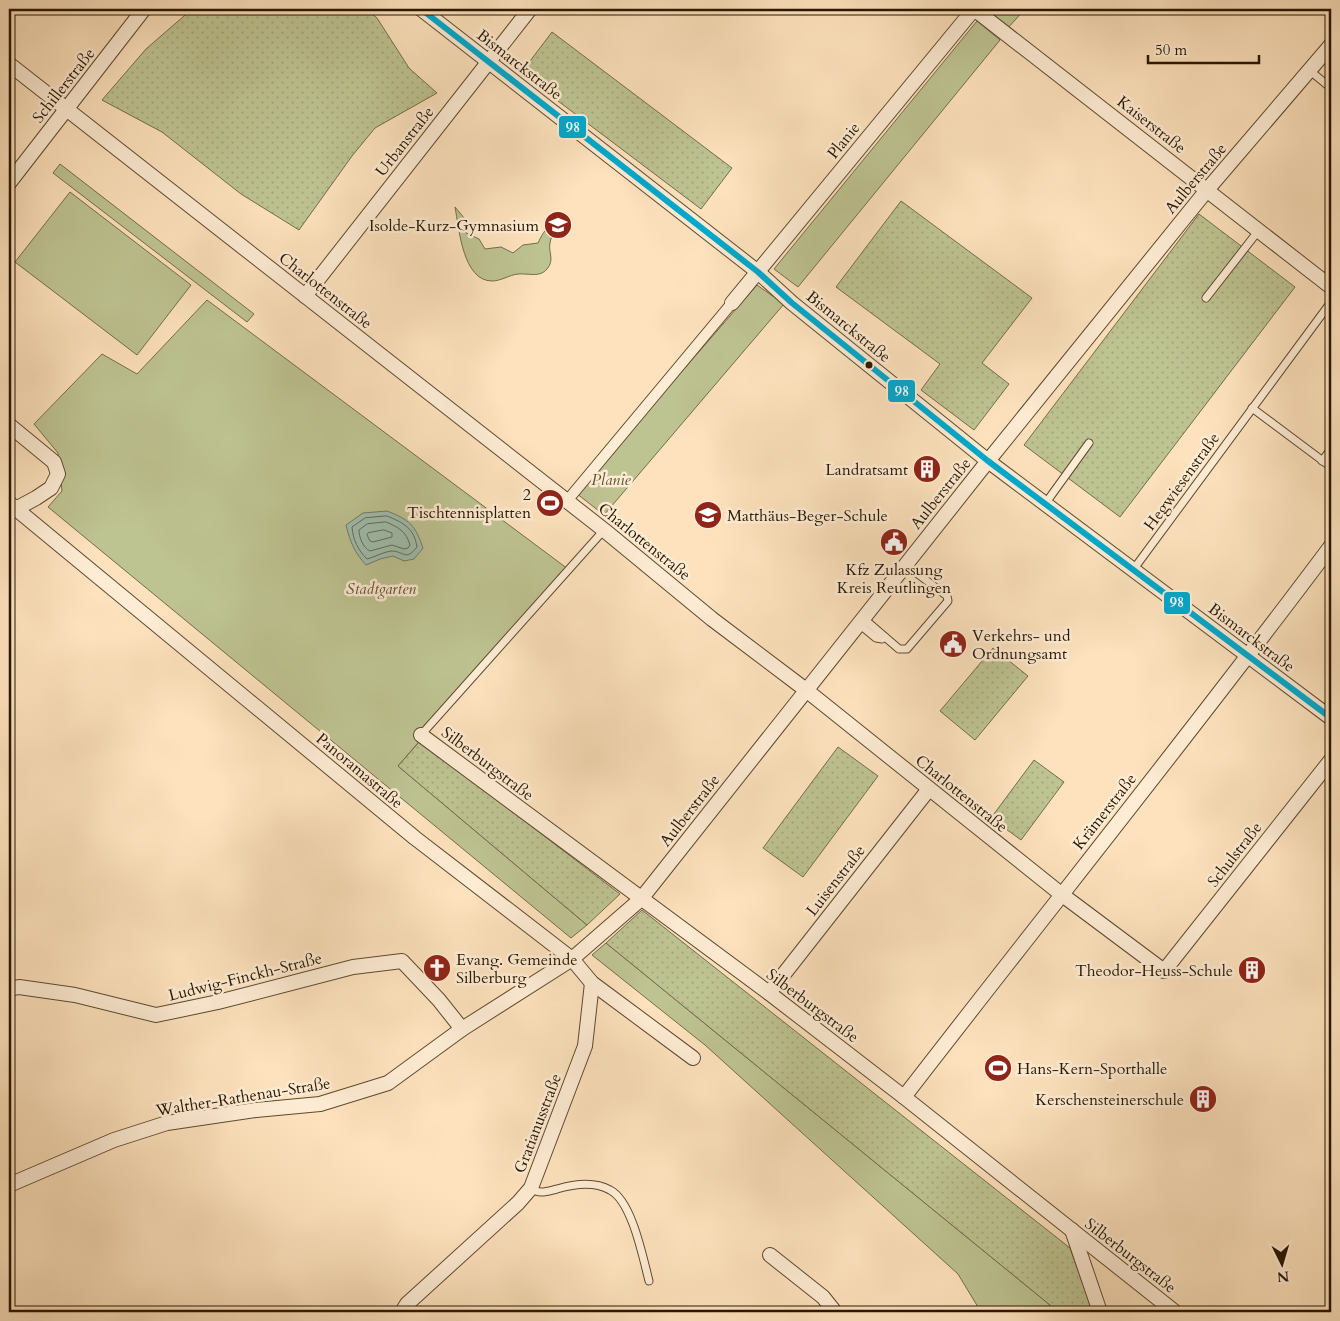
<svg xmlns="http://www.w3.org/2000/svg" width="1340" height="1321" font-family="Cardo,serif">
  <defs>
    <pattern id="garden-dots" width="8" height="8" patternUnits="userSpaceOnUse" patternTransform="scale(1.25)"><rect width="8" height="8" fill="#bec392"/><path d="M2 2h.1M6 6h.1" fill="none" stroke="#a3a77c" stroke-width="1.8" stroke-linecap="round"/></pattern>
  </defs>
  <rect width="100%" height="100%" fill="#fde2bd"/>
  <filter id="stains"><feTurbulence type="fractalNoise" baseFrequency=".004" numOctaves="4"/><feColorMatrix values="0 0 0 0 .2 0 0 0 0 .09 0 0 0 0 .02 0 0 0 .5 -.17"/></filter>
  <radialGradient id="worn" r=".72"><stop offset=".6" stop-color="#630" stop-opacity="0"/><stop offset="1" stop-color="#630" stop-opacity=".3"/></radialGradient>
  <g fill="#bec392" stroke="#736d49">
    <polygon points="987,9 1025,9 1007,29 985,12"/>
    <polygon points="977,21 1000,40 798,287 774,269"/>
    <polygon points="60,164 254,314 247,322 53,173"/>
    <polygon points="70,192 191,285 137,355 15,262"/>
    <path d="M455 207 465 219 466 233 479 239 485 249 501 247 513 253 523 245 538 243C544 230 550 222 565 221 559 228 551 234 550 243 548 252 555 260 547 269 540 278 528 273 518 274 509 275 501 281 492 281 463 281 459 229 455 207Z"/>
    <polygon points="757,285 784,304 604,515 576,493"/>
    <polygon points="207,300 568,569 398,766 587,925 571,938 48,507 62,491 58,453 34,424 102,354 137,374"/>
    <polygon points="606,943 1050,1305 1052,1312 981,1312 958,1274 705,1045 592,955"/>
  </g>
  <g fill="url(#garden-dots)" stroke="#736d49">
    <polygon points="192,9 366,9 377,18 409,68 437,93 375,128 352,156 299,230 241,194 162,132 102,100 146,49"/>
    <polygon points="552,32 732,168 701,209 521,73"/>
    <polygon points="901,201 1032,298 982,363 1009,384 974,430 921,390 940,364 836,287"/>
    <polygon points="1199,214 1295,287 1120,517 1024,445"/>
    <polygon points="993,648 1028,676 975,740 940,711"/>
    <polygon points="420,741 620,894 587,925 398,766"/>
    <polygon points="838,747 878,776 803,877 763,848"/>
    <polygon points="1034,760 1064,782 1021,840 991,818"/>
    <polygon points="642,910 1070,1248 1093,1312 1052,1312 1050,1305 606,943"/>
  </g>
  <path fill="#9fbeae" stroke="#6f7b68" d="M387 511C410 520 415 525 423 548L414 559 404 561 393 556 380 559 366 565C355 553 350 542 346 525L363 513Z"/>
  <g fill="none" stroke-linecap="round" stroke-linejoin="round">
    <g stroke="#646a57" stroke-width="1">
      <path d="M387 516C404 523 414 528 417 547 405 562 405 551 391 551 383 552 375 557 367 559 358 550 353 540 352 527L365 518Z"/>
      <path d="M386 522C398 527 406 531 410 545L408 548 404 549 392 545 370 551C363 548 359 537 359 530L367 524Z"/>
      <polygon points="384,530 392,533 392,537 373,542 370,541 367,535 368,533"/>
    </g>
    <defs>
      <g id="service">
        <polyline points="1309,70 1331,88"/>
        <polyline points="1206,298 1259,230"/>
        <polyline points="1252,408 1331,467"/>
        <polyline points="1322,461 1331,449"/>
        <polyline points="1045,504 1089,443"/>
        <polyline points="1133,570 1331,302"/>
        <polyline points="863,618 899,649 907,649 948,601 947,596 906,565"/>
        <polyline points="859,624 876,638 882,639 885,637"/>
        <polyline points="421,735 604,530"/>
        <path d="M531 1188C539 1195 548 1191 557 1189 574 1184 594 1181 610 1190 632 1201 643 1258 649 1281"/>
      </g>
      <g id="pedestrian">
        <polyline points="1324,282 1331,273"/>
        <polyline points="566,502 732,303"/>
      </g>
      <g id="minor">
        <polyline points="421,9 758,272 792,303 988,461 1331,718"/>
        <polyline points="974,9 1331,287"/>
        <polyline points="9,64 604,530 712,619 806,690 1061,894 1164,971 1331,760"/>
        <polyline points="9,183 144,9"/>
        <polyline points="305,296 530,9"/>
        <polyline points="732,303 974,9"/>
        <polyline points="9,425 54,462 58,474 51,488 36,498 10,512"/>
        <polyline points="9,503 415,838 572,959 592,983 693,1058"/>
        <polyline points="421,735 769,993 904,1097 1175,1312"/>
        <polyline points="9,989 19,987 75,995 156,1015 218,1002 353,967 402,961 439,1000 462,1029"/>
        <polyline points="769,993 929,789"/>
        <path d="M904 1097C1046 913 1192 732 1331 546"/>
        <polyline points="9,1185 114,1140 167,1123 256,1110 320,1104 388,1083 462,1029 572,959 641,899 988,461 1207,190 1331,45"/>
        <polyline points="1072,1230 1100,1312"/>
        <polyline points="770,1255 823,1297 835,1312"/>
        <polyline points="402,1312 407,1304 518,1203 531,1188 585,1046 592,983"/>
      </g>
    </defs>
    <use href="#service" stroke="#5d4a2f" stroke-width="9"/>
    <use href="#pedestrian" stroke="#5d4a2f" stroke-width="12"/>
    <use href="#minor" stroke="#5d4a2f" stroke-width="16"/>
    <use href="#service" stroke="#feecd4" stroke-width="7"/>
    <use href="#pedestrian" stroke="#feecd4" stroke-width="10"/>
    <use href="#minor" stroke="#feecd4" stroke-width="14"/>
    <defs>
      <polyline id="bus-1" points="421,9 758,272 792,303 988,461 1331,718"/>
    </defs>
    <use href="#bus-1" stroke="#feecd4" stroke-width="10"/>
    <use href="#bus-1" stroke="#00a9ce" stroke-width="6"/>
  </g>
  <defs>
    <symbol id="school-disc" viewBox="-11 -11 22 22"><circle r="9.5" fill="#8f2418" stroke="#feecd4"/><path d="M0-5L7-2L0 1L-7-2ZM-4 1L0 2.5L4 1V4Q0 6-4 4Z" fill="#fff"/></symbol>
    <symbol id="building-disc" viewBox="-11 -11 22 22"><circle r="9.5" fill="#8f2418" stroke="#feecd4"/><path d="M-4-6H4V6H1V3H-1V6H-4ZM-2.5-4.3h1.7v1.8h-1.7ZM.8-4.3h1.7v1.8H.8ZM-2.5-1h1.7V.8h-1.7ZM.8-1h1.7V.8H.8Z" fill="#fff"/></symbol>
    <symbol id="stadium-disc" viewBox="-11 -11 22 22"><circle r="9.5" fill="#8f2418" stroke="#feecd4"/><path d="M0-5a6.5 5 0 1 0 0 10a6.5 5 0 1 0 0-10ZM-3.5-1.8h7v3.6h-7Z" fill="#fff"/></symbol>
    <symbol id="civic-disc" viewBox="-11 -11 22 22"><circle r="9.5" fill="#8f2418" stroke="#feecd4"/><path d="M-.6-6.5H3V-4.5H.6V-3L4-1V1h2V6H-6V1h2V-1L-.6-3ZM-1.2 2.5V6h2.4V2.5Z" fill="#fff"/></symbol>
    <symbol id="church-disc" viewBox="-11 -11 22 22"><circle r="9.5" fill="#8f2418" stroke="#feecd4"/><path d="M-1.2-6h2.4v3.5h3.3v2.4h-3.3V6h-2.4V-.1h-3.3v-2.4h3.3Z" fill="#fff"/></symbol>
  </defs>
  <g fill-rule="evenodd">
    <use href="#school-disc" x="542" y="209" width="32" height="32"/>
    <use href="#building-disc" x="911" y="453" width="32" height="32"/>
    <use href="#stadium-disc" x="534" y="487" width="32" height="32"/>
    <use href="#school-disc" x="692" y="499" width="32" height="32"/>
    <use href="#civic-disc" x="878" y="526" width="32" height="32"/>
    <use href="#civic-disc" x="937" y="628" width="32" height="32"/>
    <use href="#church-disc" x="421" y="952" width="32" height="32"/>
    <use href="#building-disc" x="1236" y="954" width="32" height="32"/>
    <use href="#stadium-disc" x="982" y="1052" width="32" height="32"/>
    <use href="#building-disc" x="1187" y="1083" width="32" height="32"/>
  </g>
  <circle fill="#281700" stroke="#feecd4" stroke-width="2" cx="869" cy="365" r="4.5"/>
  <g text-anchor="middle" stroke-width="5" stroke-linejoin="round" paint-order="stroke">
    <g font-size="16" fill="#281700" stroke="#feecd4">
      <text transform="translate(520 64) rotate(38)" y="6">Bismarckstraße</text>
      <text transform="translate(63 85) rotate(-52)" y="6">Schillerstraße</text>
      <text transform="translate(1152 124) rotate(38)" y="6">Kaiserstraße</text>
      <text transform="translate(843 140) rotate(-51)" y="6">Planie</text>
      <text transform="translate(404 141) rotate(-52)" y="6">Urbanstraße</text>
      <text transform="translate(1195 178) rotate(-50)" y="6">Aulberstraße</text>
      <text transform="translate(326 290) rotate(38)" y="6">Charlottenstraße</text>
      <text transform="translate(849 326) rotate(39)" y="6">Bismarckstraße</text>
      <text transform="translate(1181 481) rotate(-54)" y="6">Hegwiesenstraße</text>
      <text transform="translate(940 493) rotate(-51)" y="6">Aulberstraße</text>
      <text transform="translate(645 541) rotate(39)" y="6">Charlottenstraße</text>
      <text transform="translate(1252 637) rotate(37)" y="6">Bismarckstraße</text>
      <text transform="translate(488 763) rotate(37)" y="6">Silberburgstraße</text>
      <text transform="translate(360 770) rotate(40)" y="6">Panoramastraße</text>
      <text transform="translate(962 793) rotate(39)" y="6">Charlottenstraße</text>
      <text transform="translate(689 810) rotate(-52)" y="6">Aulberstraße</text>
      <text transform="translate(1104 811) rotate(-52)" y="6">Krämerstraße</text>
      <text transform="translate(1234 854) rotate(-52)" y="6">Schulstraße</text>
      <text transform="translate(835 880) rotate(-52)" y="6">Luisenstraße</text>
      <text transform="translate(245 976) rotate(-14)" y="6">Ludwig-Finckh-Straße</text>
      <text transform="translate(813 1005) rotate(37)" y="6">Silberburgstraße</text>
      <text transform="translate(243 1096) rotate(-9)" y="6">Walther-Rathenau-Straße</text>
      <text transform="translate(537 1123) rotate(-69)" y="6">Gratianusstraße</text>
      <text transform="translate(1131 1255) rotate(38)" y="6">Silberburgstraße</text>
    </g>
    <g font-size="16" fill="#281700" stroke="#feecd4" text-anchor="end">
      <text x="539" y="231">Isolde-Kurz-Gymnasium</text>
      <text x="908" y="475">Landratsamt</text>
      <text x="531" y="500">2<tspan x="531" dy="18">Tischtennisplatten</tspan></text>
      <text x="727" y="521" text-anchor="start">Matthäus-Beger-Schule</text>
      <text x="894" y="575" text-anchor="middle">Kfz Zulassung<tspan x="894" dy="18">Kreis Reutlingen</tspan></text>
      <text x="972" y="641" text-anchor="start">Verkehrs- und<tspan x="972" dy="18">Ordnungsamt</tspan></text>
      <text x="456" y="965" text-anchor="start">Evang. Gemeinde<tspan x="456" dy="18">Silberburg</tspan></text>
      <text x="1233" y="976">Theodor-Heuss-Schule</text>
      <text x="1017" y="1074" text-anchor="start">Hans-Kern-Sporthalle</text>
      <text x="1184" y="1105">Kerschensteinerschule</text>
    </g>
    <g font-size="16" font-style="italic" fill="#5c5333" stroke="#feecd4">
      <text x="611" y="485">Planie</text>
      <text x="381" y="594">Stadtgarten</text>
    </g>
  </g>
  <g stroke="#feecd4" stroke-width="2">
    <rect x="558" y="115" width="29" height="24" rx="5" fill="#00a9ce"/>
    <rect x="887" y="379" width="29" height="24" rx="5" fill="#00a9ce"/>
    <rect x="1163" y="591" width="28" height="24" rx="5" fill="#00a9ce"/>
  </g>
  <g font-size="14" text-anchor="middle" font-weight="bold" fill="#fff">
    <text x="573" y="132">98</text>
    <text x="902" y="396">98</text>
    <text x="1177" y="607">98</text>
  </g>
  <rect width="1340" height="1321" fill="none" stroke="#fde2bd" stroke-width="30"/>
  <rect x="10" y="10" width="1320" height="1301" fill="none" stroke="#281700" stroke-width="2.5"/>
  <rect x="15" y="15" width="1310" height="1291" fill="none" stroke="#281700"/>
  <g transform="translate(1282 1264) rotate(175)" stroke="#feecd4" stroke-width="4" paint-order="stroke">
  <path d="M0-4L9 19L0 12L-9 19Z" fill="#281700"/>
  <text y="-8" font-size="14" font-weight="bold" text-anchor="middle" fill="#281700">N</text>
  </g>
  <path d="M1148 55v8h111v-8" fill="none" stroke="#281700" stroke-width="2.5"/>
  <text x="1155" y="55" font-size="15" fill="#281700" stroke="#feecd4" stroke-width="4" paint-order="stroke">50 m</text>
  <rect width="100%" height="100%" filter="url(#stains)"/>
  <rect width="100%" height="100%" fill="url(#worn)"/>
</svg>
